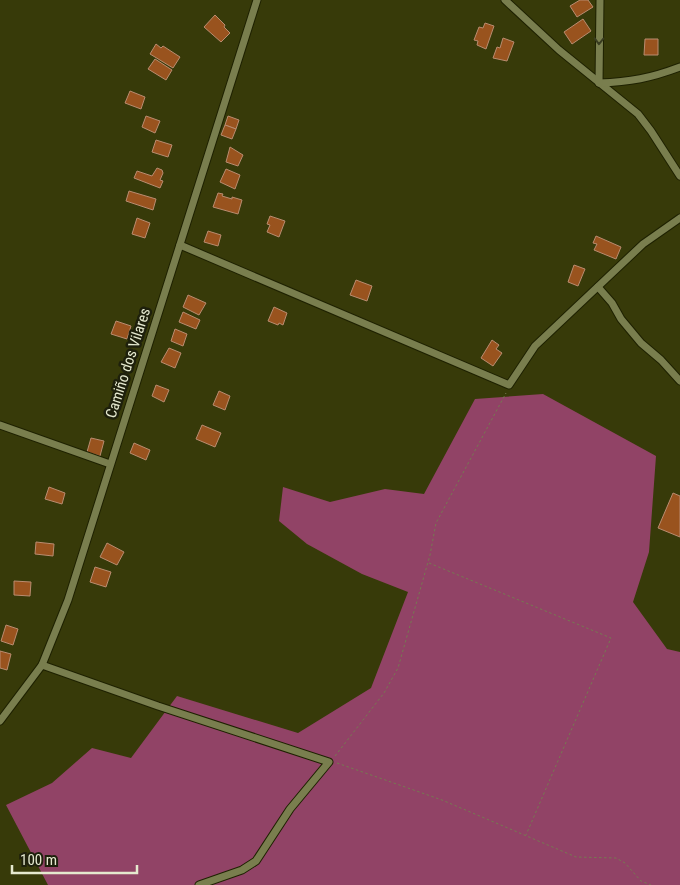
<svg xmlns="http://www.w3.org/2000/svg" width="680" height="885" font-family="'Roboto Condensed',sans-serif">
  <rect width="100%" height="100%" fill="#373a09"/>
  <polygon fill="#914366" points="543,394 656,456 649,552 633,602 667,649 680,652 680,885 48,885 6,805 52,783 92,748 131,758 177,696 298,733 371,688 408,592 362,574 307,544 279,521 283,487 330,502 385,489 424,494 475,399"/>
  <g fill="#99531e" stroke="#b98c70">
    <polygon points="580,0 588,0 593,7 577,17 570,6"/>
    <polygon points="215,15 225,25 224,27 230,33 221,42 204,27"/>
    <polygon points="583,19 591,31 572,44 564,32"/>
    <polygon points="485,23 494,26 486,49 477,45 478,41 474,40 479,27 483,28"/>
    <polygon points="503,38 514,42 507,61 493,58 497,47 500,48"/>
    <polygon points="645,39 658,39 658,55 644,55"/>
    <polygon points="156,44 161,48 163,46 180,57 173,68 150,54"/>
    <polygon points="155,59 172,70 166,80 148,69"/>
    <polygon points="130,91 145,97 141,109 125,103"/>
    <polygon points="146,116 160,121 155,133 142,127"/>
    <polygon points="228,116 239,120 236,129 225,125"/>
    <polygon points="225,125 236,129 232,139 221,135"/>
    <polygon points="156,140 172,145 168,157 152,152"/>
    <polygon points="230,147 243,155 238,166 226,162"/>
    <polygon points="157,168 162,170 163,173 160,180 163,181 160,188 134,178 137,171 152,176"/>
    <polygon points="226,169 240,175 235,189 220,182"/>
    <polygon points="129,191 156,199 153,210 126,201"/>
    <polygon points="218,193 223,194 222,196 232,199 232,197 242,200 238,214 213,207"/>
    <polygon points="270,216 285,221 279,237 267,232 270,225 267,224"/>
    <polygon points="137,218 150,223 145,238 132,234"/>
    <polygon points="208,231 221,235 218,246 204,242"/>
    <polygon points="596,236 621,247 616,259 594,250 597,244 593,243"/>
    <polygon points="574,265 585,269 578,286 568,282"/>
    <polygon points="356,280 372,286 367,301 350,295"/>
    <polygon points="188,295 206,303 199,315 183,307"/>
    <polygon points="274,307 287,313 283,325 279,323 278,325 268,321"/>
    <polygon points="183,312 200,320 196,329 179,322"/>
    <polygon points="116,321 131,326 127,339 111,334"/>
    <polygon points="175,329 187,334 183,346 171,341"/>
    <polygon points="492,340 499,345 496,349 502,353 493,366 481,358"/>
    <polygon points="169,348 181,353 175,368 161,362"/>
    <polygon points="156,385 169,390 164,402 152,396"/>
    <polygon points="219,391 230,396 225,410 213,405"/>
    <polygon points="202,425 221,433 215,447 196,439"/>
    <polygon points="91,438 104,441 100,456 87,452"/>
    <polygon points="134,443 150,450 146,460 130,453"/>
    <polygon points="49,487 65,493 62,504 45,499"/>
    <polygon points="673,493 680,496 680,537 658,528"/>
    <polygon points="36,542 54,544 53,556 35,554"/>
    <polygon points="107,543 124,552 117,565 100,557"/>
    <polygon points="95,567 111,572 106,587 90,582"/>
    <polygon points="14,581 31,582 30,596 14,595"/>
    <polygon points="6,625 18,629 13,645 1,641"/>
    <polygon points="0,651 11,654 7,670 0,668"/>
  </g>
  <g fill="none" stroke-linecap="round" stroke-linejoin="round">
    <defs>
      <g id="minor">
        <polyline points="505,0 559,50 638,114 651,131 680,176"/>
        <path d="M599 83C630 82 651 78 680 67"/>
        <polyline points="599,83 600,0"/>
        <polyline points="180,245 509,385 535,346 643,244 680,218"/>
        <polyline points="598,287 612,303 621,319 641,343 661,360 680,381"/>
        <polyline points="0,425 110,464"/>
        <polyline points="42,665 158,706 329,762 290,809 256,861 242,870 199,885"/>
        <polyline points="0,721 42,665 68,600 257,0"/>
      </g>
    </defs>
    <use href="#minor" stroke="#1e2100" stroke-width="9"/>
    <g stroke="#767951" stroke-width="1" stroke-dasharray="2.5 2.5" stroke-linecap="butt">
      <polyline points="429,563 611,638 526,835"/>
      <polyline points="335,756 384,693 398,668 430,555 436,523 506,393"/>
      <polyline points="337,763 442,800 576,857 616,858 625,863 641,881 651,885"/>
    </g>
    <use href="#minor" stroke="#797e4e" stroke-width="7"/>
  </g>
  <defs><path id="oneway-chevron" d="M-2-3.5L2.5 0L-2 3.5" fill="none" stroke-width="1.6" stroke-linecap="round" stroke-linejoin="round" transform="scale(1.25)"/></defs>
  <use stroke="#393c20" href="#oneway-chevron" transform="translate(599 41) rotate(91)"/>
  <g text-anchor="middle" stroke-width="5" stroke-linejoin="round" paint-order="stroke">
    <g font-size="15" fill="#e5e9cf" stroke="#1e200c">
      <text transform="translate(128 363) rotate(-72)" y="5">Camiño dos Vilares</text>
    </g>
  </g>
  <path d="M12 865v8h125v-8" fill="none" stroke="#e5e9cf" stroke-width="2.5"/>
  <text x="20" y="865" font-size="15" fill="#e5e9cf" stroke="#1e200c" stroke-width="4" paint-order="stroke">100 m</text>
</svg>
